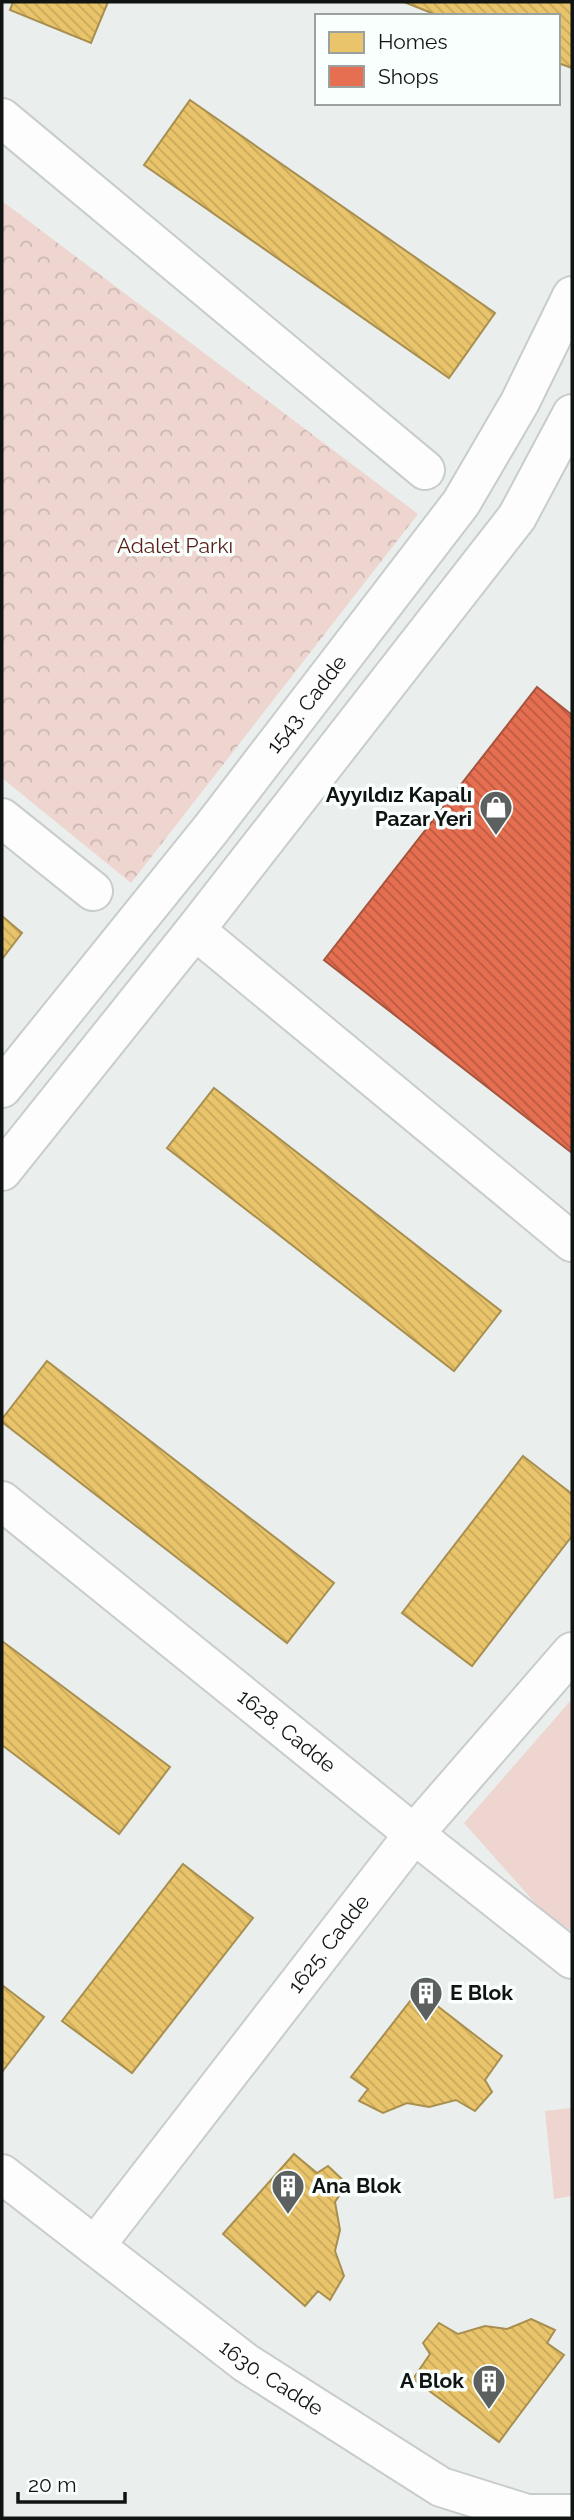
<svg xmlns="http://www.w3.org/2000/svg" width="574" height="2520" font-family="Raleway,sans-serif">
  <defs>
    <pattern id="park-crowns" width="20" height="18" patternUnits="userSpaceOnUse" patternTransform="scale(1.75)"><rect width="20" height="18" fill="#eed5cf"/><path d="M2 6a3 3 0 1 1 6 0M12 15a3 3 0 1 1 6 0" fill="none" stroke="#cbb6b1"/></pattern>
    <pattern id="homes-back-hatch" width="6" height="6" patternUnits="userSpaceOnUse" patternTransform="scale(1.75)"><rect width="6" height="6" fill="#e9c46a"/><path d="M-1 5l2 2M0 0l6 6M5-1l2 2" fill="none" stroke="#c7a85b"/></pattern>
    <pattern id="shops-back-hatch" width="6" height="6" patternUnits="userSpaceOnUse" patternTransform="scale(1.75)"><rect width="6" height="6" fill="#e76f51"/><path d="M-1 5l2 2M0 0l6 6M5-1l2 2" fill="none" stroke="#ba5a42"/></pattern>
  </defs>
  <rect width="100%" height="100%" fill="#eaefed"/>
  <g fill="#eed5cf">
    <polygon points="572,1699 572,1931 545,1914 464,1823"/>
    <polygon points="572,2108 572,2196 554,2199 545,2111"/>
  </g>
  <polygon fill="url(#park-crowns)" points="2,201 418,514 131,883 2,778"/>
  <g fill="url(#homes-back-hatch)" stroke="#a88f50" stroke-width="2">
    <polygon points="13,2 108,2 91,43 10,10"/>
    <polygon points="404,2 572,2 572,68 558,63 558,16 439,16"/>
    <polygon points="190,100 495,313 449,378 144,165"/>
    <polygon points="2,916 22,933 2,959"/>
    <polygon points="214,1088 501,1311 454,1371 167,1148"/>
    <polygon points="47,1361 334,1583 287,1643 2,1422 2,1419"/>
    <polygon points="523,1456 572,1494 572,1536 472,1666 402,1613"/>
    <polygon points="2,1641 170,1767 119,1834 2,1745"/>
    <polygon points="183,1864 253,1918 132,2073 62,2021"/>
    <polygon points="2,1985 44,2017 2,2072"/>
    <polygon points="418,1991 502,2056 485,2080 492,2092 475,2111 456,2100 429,2107 407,2103 383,2113 359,2101 368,2089 351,2077"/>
    <polygon points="294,2154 317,2173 328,2166 347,2184 335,2202 340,2230 335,2251 344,2276 330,2300 318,2291 305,2306 223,2234"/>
    <polygon points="531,2319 555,2330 547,2343 564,2355 499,2442 413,2379 430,2354 423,2343 439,2323 458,2334 485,2326 507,2329"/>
  </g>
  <polygon fill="url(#shops-back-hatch)" stroke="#a6543e" stroke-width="2" points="537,687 572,715 572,1153 324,960"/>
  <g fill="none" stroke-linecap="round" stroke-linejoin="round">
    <defs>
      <g id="minor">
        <polyline points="2,118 425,470"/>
        <polyline points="2,818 93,891"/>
        <polyline points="195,930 572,1242"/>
        <path id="s1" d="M2 1501 414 1834 572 1959"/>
        <path id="s2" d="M2 2174 246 2363 441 2487 527 2514H572"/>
        <path id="s3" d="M95 2246 414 1834 572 1652"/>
      </g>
      <g id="secondary">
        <path id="s4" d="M2 1088 211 829 461 503 520 402 572 296"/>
        <polyline points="2,1171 195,930 517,517 572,414"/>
      </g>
    </defs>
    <use href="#minor" stroke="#c8cccb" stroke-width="42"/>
    <use href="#secondary" stroke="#c8cccb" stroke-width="42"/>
    <use href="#minor" stroke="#fcfdfc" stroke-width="38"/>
    <use href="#secondary" stroke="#fcfdfc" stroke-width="38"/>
  </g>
  <defs>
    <symbol id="shop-pin" viewBox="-11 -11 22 30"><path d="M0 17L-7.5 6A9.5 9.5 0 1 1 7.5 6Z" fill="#5c615f" stroke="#f8fffc"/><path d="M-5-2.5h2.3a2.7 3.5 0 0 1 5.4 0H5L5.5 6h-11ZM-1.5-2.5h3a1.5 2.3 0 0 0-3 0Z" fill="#fff"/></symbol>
    <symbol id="building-pin" viewBox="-11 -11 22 30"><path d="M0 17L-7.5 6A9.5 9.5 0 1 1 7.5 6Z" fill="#5c615f" stroke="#f8fffc"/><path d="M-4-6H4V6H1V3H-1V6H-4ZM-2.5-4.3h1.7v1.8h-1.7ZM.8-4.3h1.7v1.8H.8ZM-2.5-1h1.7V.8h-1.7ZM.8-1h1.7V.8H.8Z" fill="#fff"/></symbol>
  </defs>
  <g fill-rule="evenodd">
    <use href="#shop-pin" x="477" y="788" width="38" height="52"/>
    <use href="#building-pin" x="407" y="1974" width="38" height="52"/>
    <use href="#building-pin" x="269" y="2167" width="38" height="52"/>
    <use href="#building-pin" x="470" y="2362" width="38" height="52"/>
  </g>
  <g text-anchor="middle" stroke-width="7" stroke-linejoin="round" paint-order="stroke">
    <g font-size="21" fill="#5a1b15" stroke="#f8fffc">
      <text x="175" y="553">Adalet Parkı</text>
    </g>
    <g font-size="21" fill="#101413" stroke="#f8fffc">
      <text dy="7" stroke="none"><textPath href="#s4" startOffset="490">1543. Cadde</textPath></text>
      <text dy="7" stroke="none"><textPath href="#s1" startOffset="366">1628. Cadde</textPath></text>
      <text dy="7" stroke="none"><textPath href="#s3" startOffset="382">1625. Cadde</textPath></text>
      <text dy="7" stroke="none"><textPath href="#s2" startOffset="338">1630. Cadde</textPath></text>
    </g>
    <g font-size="21" font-weight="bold" fill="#101413" stroke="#f8fffc" text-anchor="end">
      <text x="472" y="802">Ayyıldız Kapalı<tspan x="472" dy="24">Pazar Yeri</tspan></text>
      <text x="450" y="2000" text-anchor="start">E Blok</text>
      <text x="312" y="2193" text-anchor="start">Ana Blok</text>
      <text x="464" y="2388">A Blok</text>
    </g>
  </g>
  <rect width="574" height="2520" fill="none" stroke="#101413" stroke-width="7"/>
  <rect x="315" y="14" width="245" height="91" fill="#f8fffc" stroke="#9ba19f" stroke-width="2"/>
  <rect x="329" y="32" width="35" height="21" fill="#e9c46a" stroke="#9ba19f" stroke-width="2"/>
  <text x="378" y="49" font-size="21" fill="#101413">Homes</text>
  <rect x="329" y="66" width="35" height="21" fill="#e76f51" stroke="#9ba19f" stroke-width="2"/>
  <text x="378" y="84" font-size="21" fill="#101413">Shops</text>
  <path d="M18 2492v10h107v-10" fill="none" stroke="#101413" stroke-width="3.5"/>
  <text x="28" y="2492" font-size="21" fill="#101413" stroke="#f8fffc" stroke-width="5" paint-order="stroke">20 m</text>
</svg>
